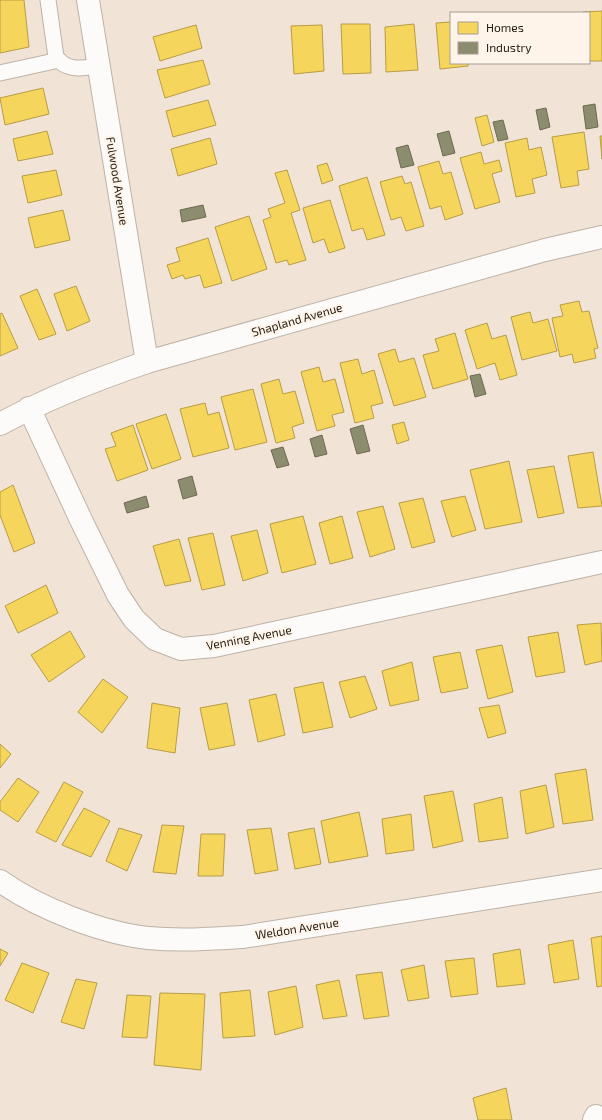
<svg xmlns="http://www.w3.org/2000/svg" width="602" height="1120" font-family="'Exo 2',sans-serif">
  <rect width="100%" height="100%" fill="#f1e3d5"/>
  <g fill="#f6d55c" stroke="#b79d46">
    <polygon points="0,0 24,0 29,47 0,53"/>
    <polygon points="602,11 602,61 589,61 589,13 583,12"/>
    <polygon points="451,22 451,63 468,63 468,66 440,69 436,23"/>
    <polygon points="341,24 370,24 371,73 343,74"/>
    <polygon points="414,24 418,70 386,72 385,27"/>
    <polygon points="196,25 202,48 160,61 153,37"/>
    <polygon points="322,25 324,71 294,74 291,26"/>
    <polygon points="203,60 210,84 165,98 157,70"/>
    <polygon points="43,88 49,114 5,125 0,98"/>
    <polygon points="208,100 216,125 173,137 166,111"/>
    <polygon points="487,115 494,142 482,146 475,118"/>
    <polygon points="47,131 53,154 18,161 13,139"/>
    <polygon points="584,132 589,169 577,171 579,185 561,188 552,137"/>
    <polygon points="600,136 602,136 602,159"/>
    <polygon points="210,138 217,164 178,176 171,149"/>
    <polygon points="527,138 529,150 541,147 547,175 532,179 535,193 516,197 505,143"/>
    <polygon points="481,152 484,164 499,160 502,171 492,174 500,202 475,209 460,158"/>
    <polygon points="439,161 443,174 451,172 463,214 445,220 441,206 430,209 418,167"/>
    <polygon points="327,163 333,180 322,184 317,166"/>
    <polygon points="56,170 62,195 28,203 22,176"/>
    <polygon points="287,170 300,210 291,213 306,260 289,265 287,260 276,263 263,220 271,217 268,209 285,203 275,173"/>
    <polygon points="402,176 405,184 411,182 424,226 406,231 401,217 391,220 380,182"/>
    <polygon points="367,177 385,235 367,240 363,228 352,231 339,186"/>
    <polygon points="330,200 345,248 329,253 324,239 313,243 303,208"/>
    <polygon points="63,210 70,240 35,248 28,218"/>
    <polygon points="249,216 267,269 232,281 215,227"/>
    <polygon points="208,238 222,283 204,288 200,275 185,279 183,275 172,279 167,265 180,261 176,248"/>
    <polygon points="76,286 90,321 67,331 54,294"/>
    <polygon points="37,289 56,334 39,340 20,296"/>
    <polygon points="579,301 582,312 589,311 598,348 594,349 596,358 574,363 572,354 560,357 552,318 563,316 560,305"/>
    <polygon points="530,312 533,323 548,319 557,351 522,360 511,317"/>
    <polygon points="2,313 18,348 0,356 0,314"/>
    <polygon points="487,323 492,339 506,335 517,375 500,380 495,363 477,369 465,330"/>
    <polygon points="455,333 468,379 433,389 423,355 439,351 435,339"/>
    <polygon points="395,349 399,362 414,358 426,397 394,406 378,354"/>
    <polygon points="358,359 362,374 374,370 383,403 371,406 374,418 355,423 340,363"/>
    <polygon points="319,367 323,382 335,379 344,412 332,415 335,426 317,431 301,372"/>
    <polygon points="279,379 283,394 295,391 304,423 292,427 295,438 276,443 261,384"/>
    <polygon points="253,389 267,442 235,450 221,397"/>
    <polygon points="205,403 208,415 219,412 229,448 193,457 180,409"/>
    <polygon points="166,414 181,459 152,469 136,424"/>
    <polygon points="404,422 409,440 397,444 392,425"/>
    <polygon points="133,425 148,470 117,481 105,449 116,446 111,433"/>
    <polygon points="593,452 602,506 578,508 568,456"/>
    <polygon points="509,461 522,522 485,529 470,470"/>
    <polygon points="554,466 564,513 538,518 527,470"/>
    <polygon points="13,485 35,543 14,552 0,515 0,492"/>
    <polygon points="465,496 476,530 452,537 441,501"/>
    <polygon points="423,498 435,542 412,548 399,503"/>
    <polygon points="383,506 395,549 370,557 357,512"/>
    <polygon points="303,516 316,564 282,573 270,524"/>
    <polygon points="342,516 353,558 330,564 319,523"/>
    <polygon points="257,530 268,573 243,581 231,536"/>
    <polygon points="213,533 225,585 202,590 188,538"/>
    <polygon points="179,539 191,581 165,586 153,546"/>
    <polygon points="46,585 58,613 18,633 5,606"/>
    <polygon points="601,623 602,661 585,665 577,625"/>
    <polygon points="70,631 85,657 49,682 31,655"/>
    <polygon points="558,632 565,672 536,677 528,637"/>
    <polygon points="502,645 513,692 488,699 476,650"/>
    <polygon points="460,652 468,688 441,693 433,657"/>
    <polygon points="412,662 419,700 390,706 382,671"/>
    <polygon points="365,676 377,709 350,718 339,682"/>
    <polygon points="103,679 128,697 102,733 78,712"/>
    <polygon points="323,682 333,727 303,733 294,688"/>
    <polygon points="276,694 285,735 258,742 249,700"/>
    <polygon points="152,703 180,708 175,753 147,748"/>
    <polygon points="227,703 235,745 209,750 200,708"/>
    <polygon points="499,705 506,733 488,738 479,708"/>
    <polygon points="0,744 11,754 0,768"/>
    <polygon points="586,769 593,820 563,824 555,774"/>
    <polygon points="18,778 39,792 18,822 0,810 0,802"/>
    <polygon points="64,782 83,792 56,842 36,832"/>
    <polygon points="546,785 554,827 526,834 520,791"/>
    <polygon points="453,791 463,841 433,848 424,796"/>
    <polygon points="502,797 508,838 479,842 474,804"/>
    <polygon points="84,808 110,821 91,857 62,845"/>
    <polygon points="359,812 368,856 329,863 321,821"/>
    <polygon points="411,814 414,850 386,854 382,819"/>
    <polygon points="162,825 184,826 176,874 153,872"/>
    <polygon points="119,828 142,835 127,871 106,861"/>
    <polygon points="271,828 278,870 255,874 247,830"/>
    <polygon points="314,828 321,864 295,869 288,833"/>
    <polygon points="201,834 225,834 223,876 198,876"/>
    <polygon points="602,936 602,986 597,987 591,938"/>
    <polygon points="573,940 579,979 554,983 548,945"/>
    <polygon points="0,949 8,953 0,966"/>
    <polygon points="520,949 525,984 497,987 493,954"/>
    <polygon points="474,958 478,994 451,997 445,961"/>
    <polygon points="22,963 49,973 33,1013 5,1000"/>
    <polygon points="424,965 429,998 408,1001 401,970"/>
    <polygon points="382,972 389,1016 364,1019 356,975"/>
    <polygon points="76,979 97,983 84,1029 61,1022"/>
    <polygon points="339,980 347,1016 323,1019 316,985"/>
    <polygon points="296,986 303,1027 275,1035 268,992"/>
    <polygon points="250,990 255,1036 223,1038 220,993"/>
    <polygon points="160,993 205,994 201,1070 154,1065"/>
    <polygon points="127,995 151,996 147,1038 122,1037"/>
    <polygon points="506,1088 512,1120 478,1120 473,1098"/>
  </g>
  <g fill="#8c8c6e" stroke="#6d6a52">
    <polygon points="595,104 598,127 586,129 583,106"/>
    <polygon points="546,108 550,127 540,130 536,110"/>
    <polygon points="503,120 508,139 498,141 493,122"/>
    <polygon points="449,131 455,153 443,156 437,134"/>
    <polygon points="408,145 414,165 401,168 396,148"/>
    <polygon points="203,205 206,217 182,222 180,210"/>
    <polygon points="480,374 486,394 475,397 470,376"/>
    <polygon points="363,425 370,451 357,454 350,429"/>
    <polygon points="322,435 327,454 315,457 310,439"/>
    <polygon points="283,447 289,465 277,468 271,450"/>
    <polygon points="192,476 197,495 183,499 178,480"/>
    <polygon points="146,496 149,507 127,513 124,503"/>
  </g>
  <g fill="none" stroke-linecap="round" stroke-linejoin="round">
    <defs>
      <g id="service">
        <path d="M48 0 56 57C67 72 83 68 99 66"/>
        <polyline points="0,73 59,60"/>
      </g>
      <g id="minor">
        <polyline points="88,0 147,362"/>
        <polyline points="29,408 81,520 118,595 134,619 155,639 181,649 214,646 602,562"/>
        <path d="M0 424C48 398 95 380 147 362L545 250 602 237"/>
        <path d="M0 881C38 908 102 933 148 938 180 941 211 939 243 937L602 880"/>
        <polyline points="594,1120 596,1116"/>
      </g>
    </defs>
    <use href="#service" stroke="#bdb3a8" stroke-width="17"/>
    <use href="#minor" stroke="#bdb3a8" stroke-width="24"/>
    <use href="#service" stroke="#fdfbf9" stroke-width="15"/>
    <use href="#minor" stroke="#fdfbf9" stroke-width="22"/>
  </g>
  <g text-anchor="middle" stroke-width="4" stroke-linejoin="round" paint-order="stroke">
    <g font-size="12" fill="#241b11" stroke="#fef4e9">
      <text transform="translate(117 181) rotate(81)" y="4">Fulwood Avenue</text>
      <text transform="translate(297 320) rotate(-16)" y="4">Shapland Avenue</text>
      <text transform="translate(249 638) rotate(-11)" y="4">Venning Avenue</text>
      <text transform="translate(297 929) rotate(-9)" y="4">Weldon Avenue</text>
    </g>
  </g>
  <rect x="450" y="12" width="140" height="52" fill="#fef4e9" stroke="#a79d93"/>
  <rect x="458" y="22" width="20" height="12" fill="#f6d55c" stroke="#a79d93"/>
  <text x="486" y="32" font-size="12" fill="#241b11">Homes</text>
  <rect x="458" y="42" width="20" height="12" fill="#8c8c6e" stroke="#a79d93"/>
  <text x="486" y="52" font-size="12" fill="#241b11">Industry</text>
</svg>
